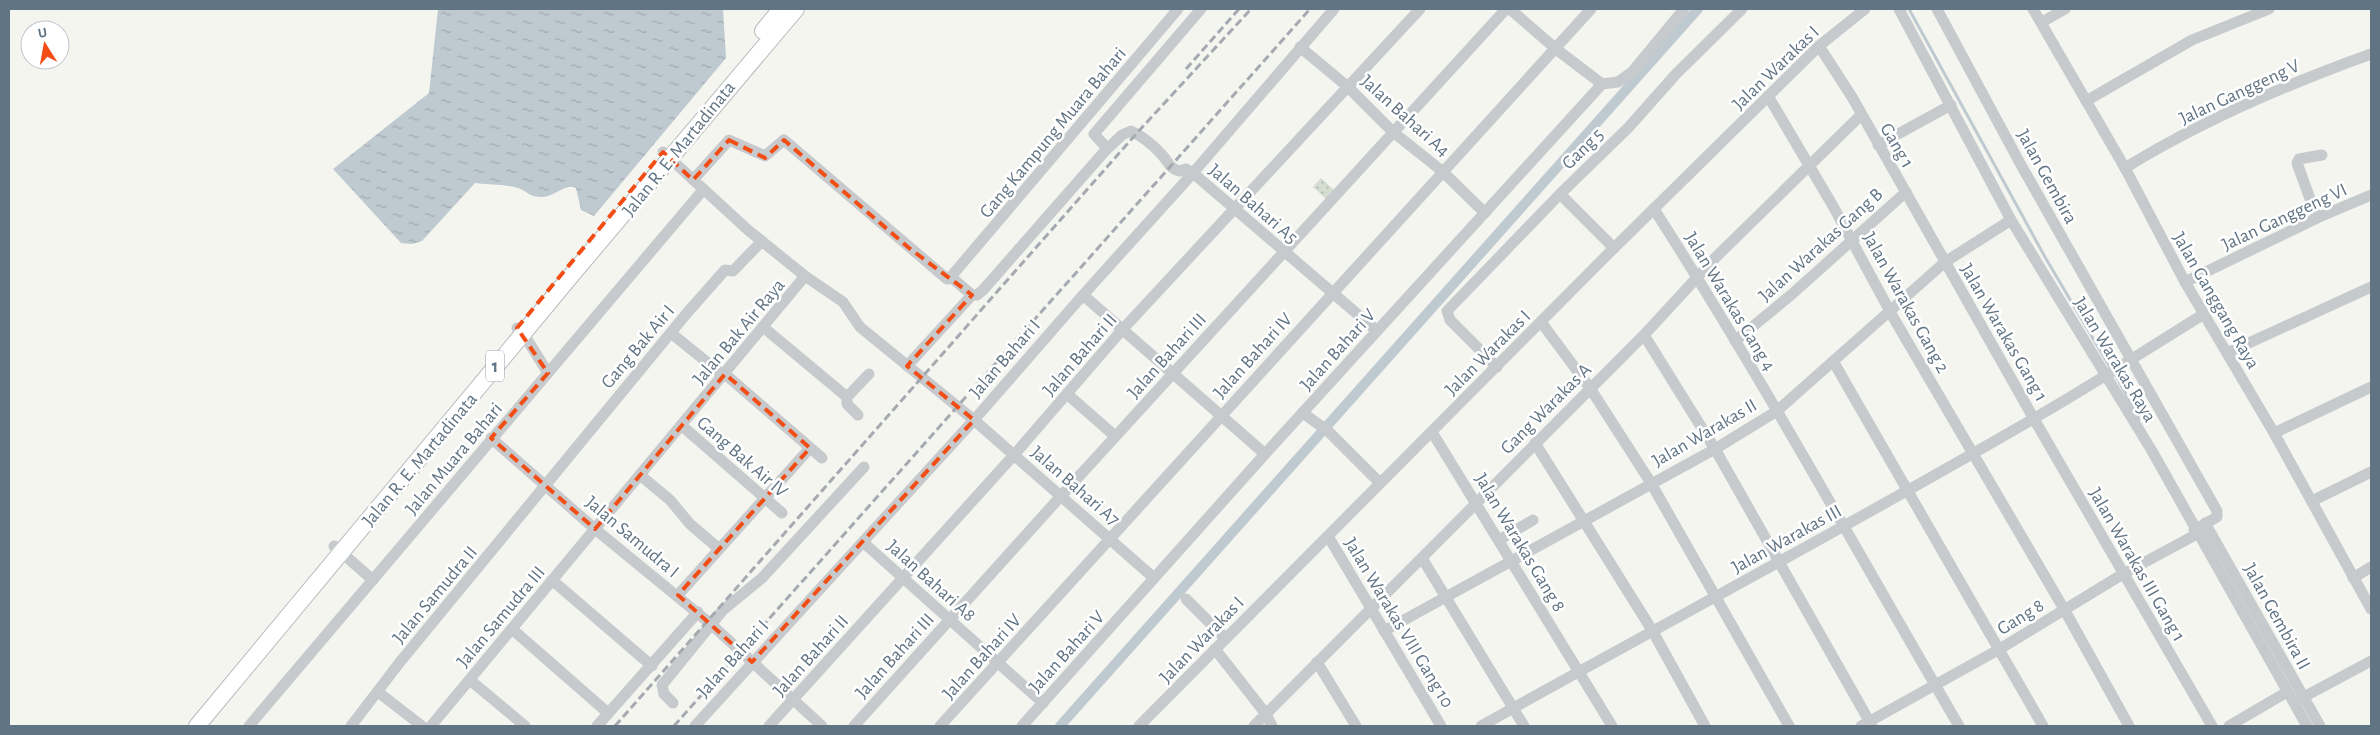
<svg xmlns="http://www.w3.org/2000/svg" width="2380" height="735" font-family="'Alegreya Sans',sans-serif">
  <defs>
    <pattern id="green-dots" width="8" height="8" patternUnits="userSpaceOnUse" patternTransform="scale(1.25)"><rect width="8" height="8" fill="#d5ddd1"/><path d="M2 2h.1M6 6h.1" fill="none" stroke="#b0b8af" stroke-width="1.8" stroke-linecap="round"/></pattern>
    <pattern id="water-ripples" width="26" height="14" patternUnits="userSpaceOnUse" patternTransform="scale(1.25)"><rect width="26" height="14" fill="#bfcad0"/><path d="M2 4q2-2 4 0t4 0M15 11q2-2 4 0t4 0" fill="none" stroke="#9fa9ae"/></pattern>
  </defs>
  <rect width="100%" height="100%" fill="#f5f5f0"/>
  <polygon fill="url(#green-dots)" points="1321,178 1334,190 1326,199 1313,187"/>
  <path fill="url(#water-ripples)" d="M438 9H723L726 58 594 216 581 210 576 188C566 183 556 196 543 197 528 197 529 192 518 188 505 184 489 185 475 183L422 241 412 244 401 243 333 169 429 93Z"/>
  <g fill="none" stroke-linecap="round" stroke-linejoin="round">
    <g stroke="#bfcad0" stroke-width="3">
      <polyline points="1909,9 2045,257 2111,369"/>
      <polyline points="2115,374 2139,419"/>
    </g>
    <polyline stroke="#bfcad0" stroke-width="10" points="1060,726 1698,9"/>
    <defs>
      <g id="highway">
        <polyline points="763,31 781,9"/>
        <polyline points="197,726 575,271 796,9"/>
      </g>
    </defs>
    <use href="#highway" stroke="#b8bbbe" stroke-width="18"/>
    <g stroke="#c7cacd" stroke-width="11">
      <polyline points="1510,9 1556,49 1602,84"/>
      <polyline points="1899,9 2011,220 2152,451 2307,726"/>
      <polyline points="1937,9 2021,165 2217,511 2217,517 2194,530"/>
      <polyline points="2033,9 2125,168 2185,282 2274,433 2371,609"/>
      <polyline points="2042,22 2065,9"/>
      <polyline points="1819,46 1852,97 2034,419 2212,726"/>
      <polyline points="1300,47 1348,87 1393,132 1442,171 1485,213"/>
      <polyline points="1768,96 1833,206 1893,317 2064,609 2129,726"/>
      <polyline points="2086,101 2192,40 2269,9"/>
      <polyline points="1878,145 1951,105"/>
      <path d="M1105 151 1122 135 1131 131C1142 136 1155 147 1163 156 1169 163 1170 169 1180 171L1186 169 1193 173 1377 331"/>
      <polyline points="663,152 748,230 805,276 843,302 860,327 974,420 1154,578"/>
      <path d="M2125 168C2203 120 2285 85 2371 54"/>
      <polyline points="693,180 729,140 765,156 784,140 947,279 949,279 1178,9"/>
      <polyline points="1560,194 1614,248"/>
      <path d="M1654 209C1762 378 1858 553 1959 726"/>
      <polyline points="2317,218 2297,163 2299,159 2322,155"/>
      <polyline points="951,277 972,295 977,295 983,290 1105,151 1105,146 1094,134 1201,9"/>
      <polyline points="2185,282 2317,218 2371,195"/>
      <polyline points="1083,295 1265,454"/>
      <polyline points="1541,322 1590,388 1651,483 1789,726"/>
      <polyline points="763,327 847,397"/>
      <polyline points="517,328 523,333 548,373"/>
      <polyline points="671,333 724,376"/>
      <polyline points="1644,335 1715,449 1872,726"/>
      <polyline points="1735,341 1791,295 1906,192"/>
      <polyline points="2227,353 2371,287"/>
      <polyline points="1833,361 2043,726"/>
      <polyline points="907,366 972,295"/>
      <polyline points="1497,367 1450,320 1447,311 1560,194 1628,128 1676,74 1742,9"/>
      <polyline points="725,374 822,458"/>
      <polyline points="1067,394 1115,436"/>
      <polyline points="1303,413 1329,432 1380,483"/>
      <polyline points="858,415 847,404 847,397 869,374"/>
      <polyline points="681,425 782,513"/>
      <polyline points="1432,432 1612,726"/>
      <polyline points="2274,433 2371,387"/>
      <polyline points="491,438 595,529 712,625 822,726"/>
      <polyline points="1535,443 1652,630 1705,726"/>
      <polyline points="640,475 670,500 690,524 718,548"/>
      <polyline points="2312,501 2371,472"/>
      <polyline points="2205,523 2320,726"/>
      <polyline points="1328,536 1441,726"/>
      <polyline points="1499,540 1533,520"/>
      <polyline points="864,543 1043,703"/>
      <polyline points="334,546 373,580"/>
      <polyline points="1422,558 1524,726"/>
      <polyline points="2353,578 2371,567"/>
      <polyline points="552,580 652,666"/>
      <polyline points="678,595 810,448"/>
      <polyline points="1186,599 1225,638"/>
      <polyline points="512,629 608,713"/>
      <polyline points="1384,631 1715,449 1777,411 1945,262 2011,220"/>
      <polyline points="1215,649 1266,714 1272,726"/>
      <polyline points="1317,662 1356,726"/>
      <polyline points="470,680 525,726"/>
      <polyline points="378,692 422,726"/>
      <polyline points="2298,700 2371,661"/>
      <polyline points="673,703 664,694 662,685 723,610 762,578 864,467"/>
      <polyline points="249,726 703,190"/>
      <polyline points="351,726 400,662 687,313 725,270 733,271 762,241"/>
      <polyline points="431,726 805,276"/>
      <polyline points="597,726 698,612"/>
      <polyline points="695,726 974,420 1083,295 1193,173 1334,9"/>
      <polyline points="769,726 1014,455 1122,330 1420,9"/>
      <polyline points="854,726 1061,496 1506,9"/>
      <polyline points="940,726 1591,9"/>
      <polyline points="1022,726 1265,454 1602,84 1618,82 1632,72 1684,9"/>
      <polyline points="1139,726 1614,248 1819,46 1865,9"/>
      <polyline points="1254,726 1644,335 1715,258 1861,115"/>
      <path d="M1481 726C1665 623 1851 525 2033 419 2091 386 2147 349 2204 314"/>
      <polyline points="1861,726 1998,650 2123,574 2197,534"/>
      <polyline points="2229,726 2287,692"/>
    </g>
    <use href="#highway" stroke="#fff" stroke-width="16"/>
    <g stroke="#a4aab0" stroke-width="3" stroke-dasharray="8 4" stroke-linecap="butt">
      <polyline points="1186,69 1239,9"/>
      <polyline points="615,726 1136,134 1251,9"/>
      <polyline points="674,726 1310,9"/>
    </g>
  </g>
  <path fill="none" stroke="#f24d14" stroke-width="4" stroke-dasharray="10 6" stroke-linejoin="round" d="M729 140 765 158 784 140 909 248 972 295 907 366 974 420 752 662 678 595 810 448 725 374 595 529 491 438 548 373 517 328 663 152 693 180Z"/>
  <g text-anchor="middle" stroke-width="5" stroke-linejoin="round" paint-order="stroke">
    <rect fill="#fff" stroke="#909ea9" stroke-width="1" x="486" y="350.5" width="18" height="31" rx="4"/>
    <g font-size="18" font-weight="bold" fill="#617484">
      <text x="495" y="372">1</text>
    </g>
    <g font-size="19" fill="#617484" stroke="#fff">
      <text transform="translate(1775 67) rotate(-44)" y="7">Jalan Warakas I</text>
      <text transform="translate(2239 91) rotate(-25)" y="7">Jalan Ganggeng V</text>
      <text transform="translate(1406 115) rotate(42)" y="7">Jalan Bahari A4</text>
      <text transform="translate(1052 132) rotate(-50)" y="7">Gang Kampung Muara Bahari</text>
      <text transform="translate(1898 145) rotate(60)" y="7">Gang 1</text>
      <text transform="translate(678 148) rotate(-51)" y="7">Jalan R. E. Martadinata</text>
      <text transform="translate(1582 148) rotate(-44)" y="7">Gang 5</text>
      <text transform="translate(2048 176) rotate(61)" y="7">Jalan Gembira</text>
      <text transform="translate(1254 203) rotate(41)" y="7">Jalan Bahari A5</text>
      <text transform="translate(2284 216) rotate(-25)" y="7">Jalan Ganggeng VI</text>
      <text transform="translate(1820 244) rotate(-42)" y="7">Jalan Warakas Gang B</text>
      <text transform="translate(2217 300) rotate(60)" y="7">Jalan Ganggang Raya</text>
      <text transform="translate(1731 301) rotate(59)" y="7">Jalan Warakas Gang 4</text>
      <text transform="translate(1907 302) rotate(61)" y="7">Jalan Warakas Gang 2</text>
      <text transform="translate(738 331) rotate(-50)" y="7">Jalan Bak Air Raya</text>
      <text transform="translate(2005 332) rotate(60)" y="7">Jalan Warakas Gang 1</text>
      <text transform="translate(637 346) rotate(-50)" y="7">Gang Bak Air I</text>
      <text transform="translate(1337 349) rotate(-48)" y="7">Jalan Bahari V</text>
      <text transform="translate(1487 352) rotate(-45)" y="7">Jalan Warakas I</text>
      <text transform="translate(1079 354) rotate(-49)" y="7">Jalan Bahari II</text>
      <text transform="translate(1166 355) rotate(-48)" y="7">Jalan Bahari III</text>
      <text transform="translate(1252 355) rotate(-48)" y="7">Jalan Bahari IV</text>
      <text transform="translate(1004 358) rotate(-49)" y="7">Jalan Bahari I</text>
      <text transform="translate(2116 359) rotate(59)" y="7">Jalan Warakas Raya</text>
      <text transform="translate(1545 408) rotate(-45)" y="7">Gang Warakas A</text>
      <text transform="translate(1704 432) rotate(-30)" y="7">Jalan Warakas II</text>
      <text transform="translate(743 456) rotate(41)" y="7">Gang Bak Air IV</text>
      <text transform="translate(453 458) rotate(-50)" y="7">Jalan Muara Bahari</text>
      <text transform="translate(419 459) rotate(-50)" y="7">Jalan R. E. Martadinata</text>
      <text transform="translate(1076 485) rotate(41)" y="7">Jalan Bahari A7</text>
      <text transform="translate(633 536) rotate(40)" y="7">Jalan Samudra I</text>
      <text transform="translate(1786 538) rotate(-29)" y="7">Jalan Warakas III</text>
      <text transform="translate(1521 542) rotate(59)" y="7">Jalan Warakas Gang 8</text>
      <text transform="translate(2138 564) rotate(60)" y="7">Jalan Warakas III Gang 1</text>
      <text transform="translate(932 580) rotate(42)" y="7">Jalan Bahari A8</text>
      <text transform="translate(434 594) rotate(-50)" y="7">Jalan Samudra II</text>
      <text transform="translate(500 616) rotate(-50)" y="7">Jalan Samudra III</text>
      <text transform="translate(2020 616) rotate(-32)" y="7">Gang 8</text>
      <text transform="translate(2278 616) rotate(61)" y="7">Jalan Gembira II</text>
      <text transform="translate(1400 622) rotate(59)" y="7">Jalan Warakas VIII Gang 10</text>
      <text transform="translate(1201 639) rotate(-46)" y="7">Jalan Warakas I</text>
      <text transform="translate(1066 651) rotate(-48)" y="7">Jalan Bahari V</text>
      <text transform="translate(810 655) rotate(-48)" y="7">Jalan Bahari II</text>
      <text transform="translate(894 655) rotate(-48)" y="7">Jalan Bahari III</text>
      <text transform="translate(981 656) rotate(-48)" y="7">Jalan Bahari IV</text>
      <text transform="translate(732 658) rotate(-48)" y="7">Jalan Bahari I</text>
    </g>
  </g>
  <rect width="2380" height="735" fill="none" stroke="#617484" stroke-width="20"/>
  <g transform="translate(45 45) rotate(349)"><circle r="24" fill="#ffffff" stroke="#c0c7ce"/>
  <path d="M0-4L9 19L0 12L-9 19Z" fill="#f24d14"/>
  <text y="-8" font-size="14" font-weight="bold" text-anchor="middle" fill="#617484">U</text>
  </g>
</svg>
